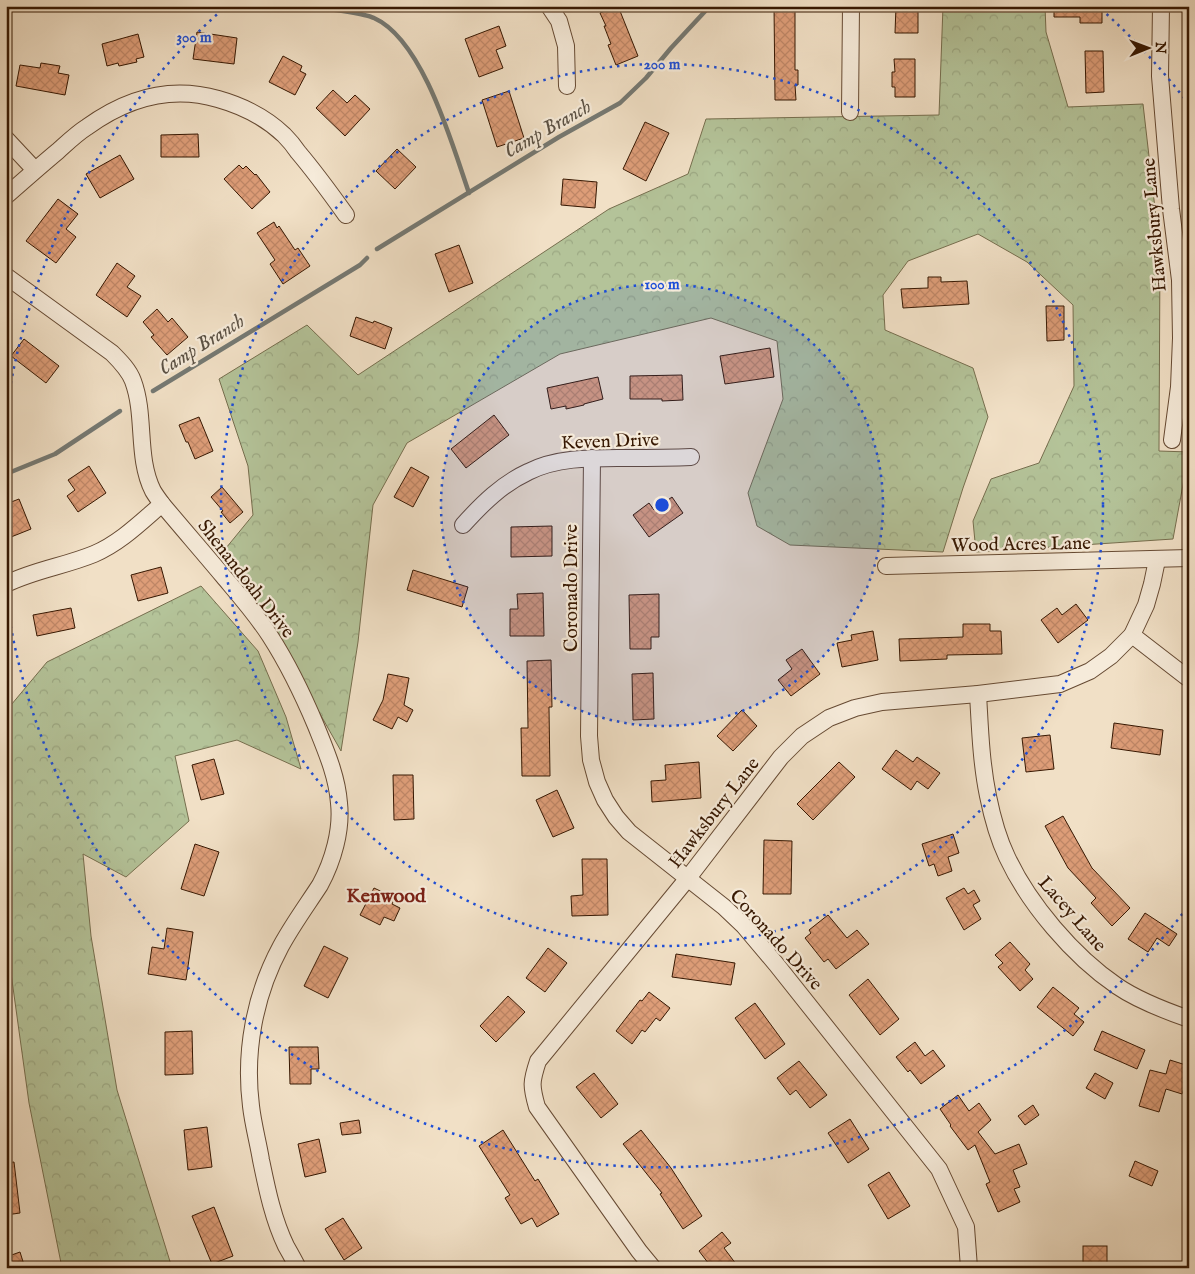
<svg xmlns="http://www.w3.org/2000/svg" width="1195" height="1274" font-family="'IM FELL English',serif">
  <defs>
    <pattern id="forest-crowns" width="20" height="18" patternUnits="userSpaceOnUse" patternTransform="scale(1.25)"><rect width="20" height="18" fill="#b4c399"/><path d="M2 6a3 3 0 1 1 6 0M12 15a3 3 0 1 1 6 0" fill="none" stroke="#9ba782"/></pattern>
    <pattern id="building-cross-hatch" width="8" height="8" patternUnits="userSpaceOnUse" patternTransform="scale(1.25)"><rect width="8" height="8" fill="#dd9d78"/><path d="M0 0l8 8M0 8l8-8" fill="none" stroke="#be8666"/></pattern>
  </defs>
  <rect width="100%" height="100%" fill="#f1e0c6"/>
  <filter id="stains"><feTurbulence type="fractalNoise" baseFrequency=".004" numOctaves="4"/><feColorMatrix values="0 0 0 0 .2 0 0 0 0 .09 0 0 0 0 .02 0 0 0 .5 -.17"/></filter>
  <radialGradient id="worn" r=".72"><stop offset=".6" stop-color="#630" stop-opacity="0"/><stop offset="1" stop-color="#630" stop-opacity=".3"/></radialGradient>
  <g fill="url(#forest-crowns)" stroke="#766e4e">
    <polygon points="943,6 1045,6 1046,32 1068,107 1143,104 1160,252 1159,451 1189,452 1173,539 976,552 973,521 991,479 1039,463 1074,386 1073,305 1027,262 978,234 908,261 883,295 885,330 973,368 988,417 963,488 943,552 790,545 757,526 748,493 783,399 777,341 711,318 560,354 407,443 373,505 358,642 341,751 226,548 253,515 248,466 219,379 307,325 358,375 609,209 688,174 706,119 939,115"/>
    <polygon points="201,586 258,651 286,717 301,769 237,740 175,756 189,821 126,877 83,854 91,936 117,1090 172,1268 62,1268 29,1103 6,937 6,711 47,662"/>
  </g>
  <g fill="none" stroke-linecap="round" stroke-linejoin="round">
    <g stroke="#757973" stroke-width="4.5">
      <path d="M303 6C322 8 341 10 360 14 364 15 370 16 374 18 423 40 452 144 469 193"/>
      <polyline points="377,249 559,137 620,103 646,78 671,48 710,6"/>
      <polyline points="153,391 360,265 367,258"/>
      <polyline points="6,474 55,454 120,411"/>
    </g>
  </g>
  <g fill="url(#building-cross-hatch)" stroke="#371802">
    <polygon points="616,6 618,6 638,56 616,65 608,45 611,44 604,26 606,26 600,13"/>
    <polygon points="774,6 795,6 795,70 798,70 798,85 795,85 796,100 775,100"/>
    <polygon points="896,6 918,6 918,33 895,33"/>
    <polygon points="1054,6 1102,6 1102,23 1080,23 1080,17 1054,17"/>
    <polygon points="499,26 506,46 496,50 503,68 479,77 465,39"/>
    <polygon points="197,32 237,38 234,64 193,59"/>
    <polygon points="138,34 144,57 136,59 137,62 119,66 118,63 107,66 102,44"/>
    <polygon points="1085,51 1103,51 1104,92 1086,93"/>
    <polygon points="283,56 302,66 300,71 306,74 295,95 269,82"/>
    <polygon points="894,59 915,59 915,97 895,97 895,87 892,87 892,72 895,72"/>
    <polygon points="41,63 60,66 58,73 69,75 65,95 16,86 20,65 40,68"/>
    <polygon points="333,90 347,103 355,95 370,109 345,136 316,108"/>
    <polygon points="509,91 524,138 497,147 482,100"/>
    <polygon points="645,122 669,133 646,181 623,169"/>
    <polygon points="198,134 199,157 161,157 161,135"/>
    <polygon points="397,149 416,167 395,189 376,171"/>
    <polygon points="120,155 134,179 100,198 86,174"/>
    <polygon points="239,165 243,169 246,166 255,175 256,174 270,192 252,209 224,179"/>
    <polygon points="563,179 597,182 595,208 561,205"/>
    <polygon points="58,199 78,214 66,229 76,237 56,263 26,241"/>
    <polygon points="274,222 277,228 279,226 295,250 298,248 310,266 283,284 270,264 275,260 257,233"/>
    <polygon points="459,245 473,283 449,292 435,254"/>
    <polygon points="117,263 135,276 127,287 141,296 127,317 96,295"/>
    <polygon points="928,277 941,277 941,282 967,281 969,304 903,308 901,289 928,288"/>
    <polygon points="1046,306 1064,306 1064,340 1047,341"/>
    <polygon points="157,309 168,322 172,318 188,337 167,355 151,337 154,335 143,322"/>
    <polygon points="356,317 373,323 374,321 392,328 385,349 350,336"/>
    <polygon points="24,339 59,366 46,383 11,356"/>
    <polygon points="770,348 774,377 725,384 720,356"/>
    <polygon points="682,375 683,400 662,401 662,399 630,399 630,376"/>
    <polygon points="598,377 603,399 584,404 584,405 566,409 566,406 551,409 547,388"/>
    <polygon points="494,415 509,435 466,468 451,449"/>
    <polygon points="199,417 213,451 195,459 188,442 186,442 179,425"/>
    <polygon points="89,466 106,493 78,512 67,496 75,490 68,480"/>
    <polygon points="411,467 429,477 413,507 394,497"/>
    <polygon points="222,487 243,512 230,523 221,512 223,511 211,497"/>
    <polygon points="672,497 683,513 649,537 633,515 649,503 654,510"/>
    <polygon points="19,499 31,529 6,539 6,504"/>
    <polygon points="552,526 552,556 511,557 511,527"/>
    <polygon points="161,567 168,593 138,601 131,575"/>
    <polygon points="413,570 468,587 462,607 407,590"/>
    <polygon points="543,593 544,636 510,636 510,609 518,609 517,594"/>
    <polygon points="659,594 659,637 651,637 651,649 630,649 629,595"/>
    <polygon points="1076,604 1088,620 1058,643 1041,620 1057,608 1062,615"/>
    <polygon points="71,608 75,628 37,636 33,615"/>
    <polygon points="963,624 990,624 990,631 1001,631 1002,654 947,655 947,659 900,661 899,639 963,637"/>
    <polygon points="873,631 878,660 842,667 837,643 852,640 851,635"/>
    <polygon points="802,649 820,674 791,696 778,680 792,669 786,660"/>
    <polygon points="551,660 552,707 549,707 550,776 522,776 521,728 528,728 527,661"/>
    <polygon points="653,673 654,719 633,720 632,674"/>
    <polygon points="388,674 409,678 404,705 413,710 407,722 398,717 392,729 373,720 383,700"/>
    <polygon points="742,710 757,726 733,751 717,736"/>
    <polygon points="1114,723 1163,730 1160,755 1111,748"/>
    <polygon points="1050,735 1054,769 1026,772 1022,738"/>
    <polygon points="896,750 913,762 917,757 940,773 928,789 917,781 911,790 882,769"/>
    <polygon points="214,759 224,794 201,800 192,765"/>
    <polygon points="699,762 701,798 652,802 651,781 666,780 665,765"/>
    <polygon points="839,762 855,777 813,820 797,804"/>
    <polygon points="393,775 413,775 414,819 394,820"/>
    <polygon points="557,790 574,828 553,837 536,800"/>
    <polygon points="1063,816 1092,868 1130,908 1112,926 1091,903 1096,898 1068,868 1045,826"/>
    <polygon points="953,834 959,853 948,857 952,871 938,876 934,864 929,866 922,844"/>
    <polygon points="764,840 792,841 791,894 763,894"/>
    <polygon points="195,844 219,852 204,896 181,889"/>
    <polygon points="582,859 607,859 608,915 572,916 571,896 583,895"/>
    <polygon points="374,888 395,898 392,904 400,908 394,921 384,917 380,925 360,915"/>
    <polygon points="964,888 968,894 974,890 980,901 973,905 981,919 964,930 946,898"/>
    <polygon points="1145,913 1177,934 1169,946 1157,938 1148,952 1128,939"/>
    <polygon points="828,915 847,938 857,930 869,944 836,969 828,959 824,962 805,938 811,933 809,930"/>
    <polygon points="167,928 193,932 186,980 148,974 152,947 164,949"/>
    <polygon points="1010,942 1030,964 1025,970 1033,979 1020,991 998,967 1003,963 995,955"/>
    <polygon points="324,946 348,958 328,998 304,986"/>
    <polygon points="548,948 567,963 545,992 526,978"/>
    <polygon points="676,954 735,963 731,985 672,977"/>
    <polygon points="868,979 899,1019 880,1035 849,995"/>
    <polygon points="1053,987 1079,1008 1074,1014 1084,1022 1073,1036 1037,1007"/>
    <polygon points="649,992 670,1008 660,1021 656,1018 645,1032 642,1030 632,1044 616,1031 640,1000 642,1001"/>
    <polygon points="508,996 525,1012 496,1042 480,1026"/>
    <polygon points="755,1003 785,1044 765,1059 735,1018"/>
    <polygon points="192,1031 193,1074 165,1075 165,1032"/>
    <polygon points="1102,1031 1145,1050 1137,1069 1094,1050"/>
    <polygon points="915,1042 925,1056 933,1050 945,1066 921,1084 910,1070 908,1072 896,1057"/>
    <polygon points="289,1047 318,1047 319,1069 311,1069 311,1084 290,1084"/>
    <polygon points="1170,1060 1189,1066 1189,1073 1182,1094 1166,1089 1159,1112 1139,1106 1150,1070 1166,1074"/>
    <polygon points="799,1061 827,1095 810,1108 796,1090 790,1095 777,1078"/>
    <polygon points="594,1073 618,1104 601,1118 576,1087"/>
    <polygon points="1095,1073 1113,1083 1105,1099 1086,1088"/>
    <polygon points="958,1095 969,1111 979,1103 991,1120 978,1132 995,1154 1019,1144 1027,1164 1013,1170 1020,1187 1014,1189 1020,1202 998,1212 986,1184 990,1182 975,1145 968,1150 950,1126 951,1125 940,1109"/>
    <polygon points="1033,1105 1039,1115 1025,1125 1018,1116"/>
    <polygon points="850,1119 869,1149 848,1163 828,1133"/>
    <polygon points="359,1120 361,1133 342,1135 340,1123"/>
    <polygon points="207,1127 212,1167 188,1170 184,1130"/>
    <polygon points="503,1130 535,1181 538,1179 559,1214 537,1227 532,1218 521,1224 505,1198 510,1195 479,1146"/>
    <polygon points="641,1130 671,1168 702,1216 683,1229 660,1194 662,1193 623,1144"/>
    <polygon points="319,1139 326,1172 305,1177 298,1144"/>
    <polygon points="1135,1161 1158,1171 1152,1186 1129,1176"/>
    <polygon points="14,1162 20,1213 6,1215 6,1163"/>
    <polygon points="889,1172 910,1206 888,1219 868,1185"/>
    <polygon points="214,1207 233,1256 212,1264 192,1216"/>
    <polygon points="343,1218 362,1248 344,1260 325,1229"/>
    <polygon points="722,1232 731,1243 724,1248 739,1268 712,1268 699,1251"/>
    <rect x="1083" y="1246" width="24" height="17"/>
    <polygon points="20,1252 25,1268 6,1268 6,1257"/>
  </g>
  <g fill="none" stroke-linecap="round" stroke-linejoin="round">
    <defs>
      <g id="street">
        <polyline points="549,6 559,21 566,46 567,86"/>
        <polyline points="1161,6 1160,76 1171,209 1180,280 1181,338 1179,387 1172,440"/>
        <polyline points="850,112 851,6"/>
        <polyline points="6,139 35,170"/>
        <path d="M6 196C23 181 40 166 58 151 67 143 76 134 87 127 127 98 170 85 218 99 243 106 265 117 284 135 289 140 294 146 298 152 315 172 331 194 346 215"/>
        <path d="M6 276 112 353C120 361 129 370 133 381 146 416 136 457 153 491 156 496 159 500 162 504 182 528 203 552 223 576 239 595 256 614 270 636 288 664 303 695 316 726 326 751 337 776 339 803 342 830 333 861 320 885 307 905 293 924 281 946 255 994 244 1051 251 1106 253 1124 258 1142 261 1160 267 1189 273 1219 286 1246 290 1253 294 1260 298 1268"/>
        <polyline points="592,458 589,736 591,760 597,782 605,800 616,817 629,832 724,907 744,926 776,964 939,1169 966,1227 969,1268"/>
        <path d="M463 525C482 504 502 484 528 472 557 457 593 458 625 458 647 458 669 458 691 457"/>
        <polyline points="886,566 1189,558"/>
        <path d="M6 584C34 570 65 566 94 554 120 543 141 522 162 504"/>
        <polyline points="1132,635 1189,679"/>
        <path d="M978 694C980 728 981 762 988 796 992 816 998 838 1007 857 1029 904 1073 956 1117 986 1136 999 1166 1011 1189 1019"/>
        <path d="M653 1268 639 1251 537 1107C531 1086 531 1082 538 1061L688 878 781 757 802 736 829 718 855 708 882 702 978 694 1060 684 1090 671 1111 656 1132 635 1146 605 1152 584 1157 560"/>
      </g>
    </defs>
    <use href="#street" stroke="#664a33" stroke-width="18"/>
    <use href="#street" stroke="#f6ebda" stroke-width="16"/>
  </g>
  <circle cx="662" cy="505" r="221" fill="#1d4ed8" fill-opacity=".12"/>
  <g fill="none" stroke="#1d4ed8" stroke-width="2.5" stroke-dasharray="2.5 5">
    <circle cx="662" cy="505" r="221"/>
    <circle cx="662" cy="505" r="441"/>
    <path d="M1187 908A662 662 0 0 1 6 597M6 413A662 662 0 0 1 223 9M1101 9A662 662 0 0 1 1187 102"/>
  </g>
  <g text-anchor="middle" stroke-width="4.5" stroke-linejoin="round" paint-order="stroke">
    <g font-size="19" fill="#371802" stroke="#f6ebda">
      <text transform="translate(1153 225) rotate(-95)" y="7">Hawksbury Lane</text>
      <text transform="translate(610 440) rotate(-2)" y="7">Keven Drive</text>
      <text transform="translate(1021 543) rotate(-1)" y="7">Wood Acres Lane</text>
      <text transform="translate(247 578) rotate(52)" y="7">Shenandoah Drive</text>
      <text transform="translate(570 588) rotate(-90)" y="7">Coronado Drive</text>
      <text transform="translate(713 812) rotate(-52)" y="7">Hawksbury Lane</text>
      <text transform="translate(1073 913) rotate(49)" y="7">Lacey Lane</text>
      <text transform="translate(777 939) rotate(48)" y="7">Coronado Drive</text>
    </g>
    <g font-size="20" font-style="italic" fill="#5b5144" stroke="#f6ebda">
      <text transform="translate(547 128) rotate(-30)" y="7">Camp Branch</text>
      <text transform="translate(201 344) rotate(-32)" y="7">Camp Branch</text>
    </g>
    <g font-size="20" font-weight="bold" fill="#7a1f14" stroke="#f6ebda">
      <text x="386" y="902">Kenwood</text>
    </g>
  </g>
  <circle cx="662" cy="505" r="8" fill="#1d4ed8" stroke="#f6ebda" stroke-width="2.5"/>
  <g font-size="15" text-anchor="middle" font-weight="bold" fill="#1d4ed8" stroke="#f6ebda" stroke-width="4.5" stroke-linejoin="round" paint-order="stroke">
    <text x="194" y="42">300 m</text>
    <text x="662" y="69">200 m</text>
    <text x="662" y="289">100 m</text>
  </g>
  <rect width="1195" height="1274" fill="none" stroke="#f1e0c6" stroke-width="25"/>
  <rect x="8" y="8" width="1180" height="1259" fill="none" stroke="#371802" stroke-width="2.5"/>
  <rect x="12" y="12" width="1170" height="1249" fill="none" stroke="#371802"/>
  <g transform="translate(1148 48) rotate(89)" stroke="#f6ebda" stroke-width="4" paint-order="stroke">
  <path d="M0-4L9 19L0 12L-9 19Z" fill="#371802"/>
  <text y="-8" font-size="14" font-weight="bold" text-anchor="middle" fill="#371802">N</text>
  </g>
  <rect width="100%" height="100%" filter="url(#stains)"/>
  <rect width="100%" height="100%" fill="url(#worn)"/>
</svg>
